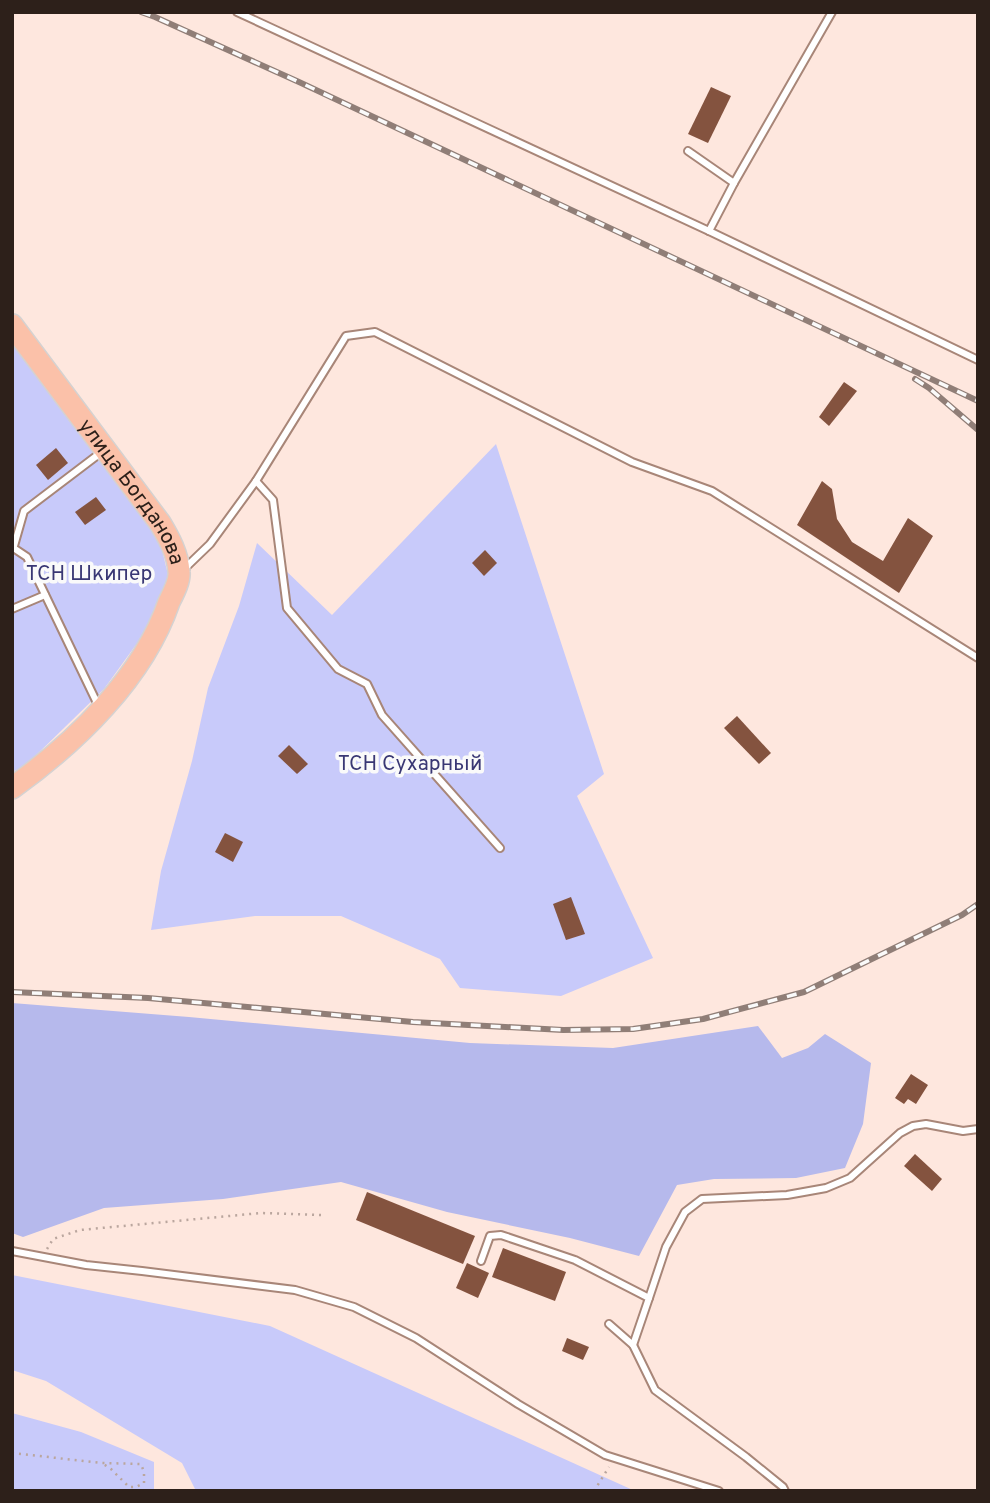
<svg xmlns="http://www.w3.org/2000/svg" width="990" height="1503" font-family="Overpass,sans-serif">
  <rect width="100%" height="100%" fill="#fee7de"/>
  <g fill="#c8cafa">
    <polygon points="12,344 158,533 169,579 154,620 104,689 25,766 12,772"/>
    <polygon points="496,444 604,774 577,796 653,958 561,996 460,988 440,959 341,916 255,916 151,930 161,871 192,761 208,688 239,606 257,543 332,615"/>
    <polygon points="12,1275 270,1326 635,1491 196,1491 182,1463 46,1381 12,1370"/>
    <polygon points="12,1413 81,1432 154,1462 154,1491 12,1491"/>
  </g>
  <polygon fill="#b6b9ec" points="12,1003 189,1017 470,1043 613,1048 758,1026 782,1058 808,1048 825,1034 871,1063 863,1124 845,1168 796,1178 714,1179 677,1185 639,1256 570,1238 447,1212 341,1182 223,1199 104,1208 23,1237 12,1233"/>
  <g fill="#84533f">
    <polygon points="711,87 731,96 708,143 688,134"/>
    <polygon points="844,382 857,391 829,426 819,417"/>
    <polygon points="56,448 68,463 48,480 36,465"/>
    <polygon points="822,481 832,489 837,519 852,542 883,561 908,518 933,536 899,593 797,525"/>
    <polygon points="96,497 106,510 85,525 75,512"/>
    <polygon points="485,550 497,563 484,576 472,563"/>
    <polygon points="737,716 771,753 759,764 724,728"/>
    <polygon points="289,745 308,764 297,774 278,756"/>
    <polygon points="225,833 243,842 233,862 215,852"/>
    <polygon points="571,897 585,934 566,940 553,904"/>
    <polygon points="911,1074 928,1085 916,1104 908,1099 904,1104 895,1098"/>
    <polygon points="915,1154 942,1179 932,1191 904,1166"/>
    <polygon points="367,1192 475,1236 463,1264 356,1220"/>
    <polygon points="503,1248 566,1272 555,1301 492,1277"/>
    <polygon points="467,1263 489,1273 478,1298 456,1288"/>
    <polygon points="567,1338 589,1347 583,1360 562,1351"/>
  </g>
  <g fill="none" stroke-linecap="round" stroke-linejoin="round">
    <defs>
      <g id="lane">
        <polyline points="237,12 709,231 978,360"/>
        <polyline points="688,151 734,183 709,231"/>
        <polyline points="734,183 832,12"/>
        <polyline points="256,481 273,500 287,608 338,669 367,684 382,715 500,848"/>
        <polyline points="14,546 24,511 103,451"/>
        <polyline points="12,547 27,557 98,705"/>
        <polyline points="183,570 210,544 256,481 346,336 375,332 632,462 712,491 978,658"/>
        <polyline points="12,609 45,595"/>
        <polyline points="12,1251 86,1265 142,1271 295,1290 354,1307 416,1338 518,1404 605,1455 719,1491"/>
        <polyline points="481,1261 490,1236 501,1235 575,1260 649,1298 633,1345"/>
        <polyline points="649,1298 666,1247 685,1212 702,1199 787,1195 826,1188 850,1178 900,1133 913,1126 926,1124 963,1131 978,1129"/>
        <polyline points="609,1324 633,1345 655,1390 746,1457 783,1487 785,1491"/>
      </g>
      <g id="primary">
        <path id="s1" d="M12 325 160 523C169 538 178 554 179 572 180 581 173 594 169 602 143 678 76 742 12 788"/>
      </g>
    </defs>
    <use href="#lane" stroke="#a88678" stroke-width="10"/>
    <use href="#primary" stroke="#d5d2d1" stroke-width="24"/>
    <g stroke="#baa69e" stroke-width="2.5" stroke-dasharray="2 5" stroke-linecap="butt">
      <polyline points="47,1249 53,1239 80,1230 261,1213 321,1215"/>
      <polyline points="12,1453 102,1463 141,1464 144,1472 144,1483 136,1487 129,1487 111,1469 102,1463"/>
      <polyline points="594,1491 609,1467"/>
    </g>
    <use href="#lane" stroke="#fff" stroke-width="6"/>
    <use href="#primary" stroke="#fbc1a9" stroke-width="21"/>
    <defs>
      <g id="rail">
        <polyline points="141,12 155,17 299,82 978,401"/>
        <polyline points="915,379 929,388 978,430"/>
        <polyline points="12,992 148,998 413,1022 563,1030 633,1029 703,1019 804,992 962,915 978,904"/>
      </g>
    </defs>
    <use href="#rail" stroke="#907e77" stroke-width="6"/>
    <use href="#rail" stroke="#fafafa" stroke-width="3.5" stroke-dasharray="10" stroke-linecap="butt"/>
  </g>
  <g text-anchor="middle" stroke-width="7" stroke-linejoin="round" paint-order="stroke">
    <g font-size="21" fill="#2d201a" stroke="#fafafa">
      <text dy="7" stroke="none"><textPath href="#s1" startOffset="206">улица Богданова</textPath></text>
    </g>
    <g font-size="21" fill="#393774" stroke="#fafafa">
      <text x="89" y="580">ТСН Шкипер</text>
      <text x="410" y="770">ТСН Сухарный</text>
    </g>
  </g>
  <rect width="990" height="1503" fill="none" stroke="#2d201a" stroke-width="28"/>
</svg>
